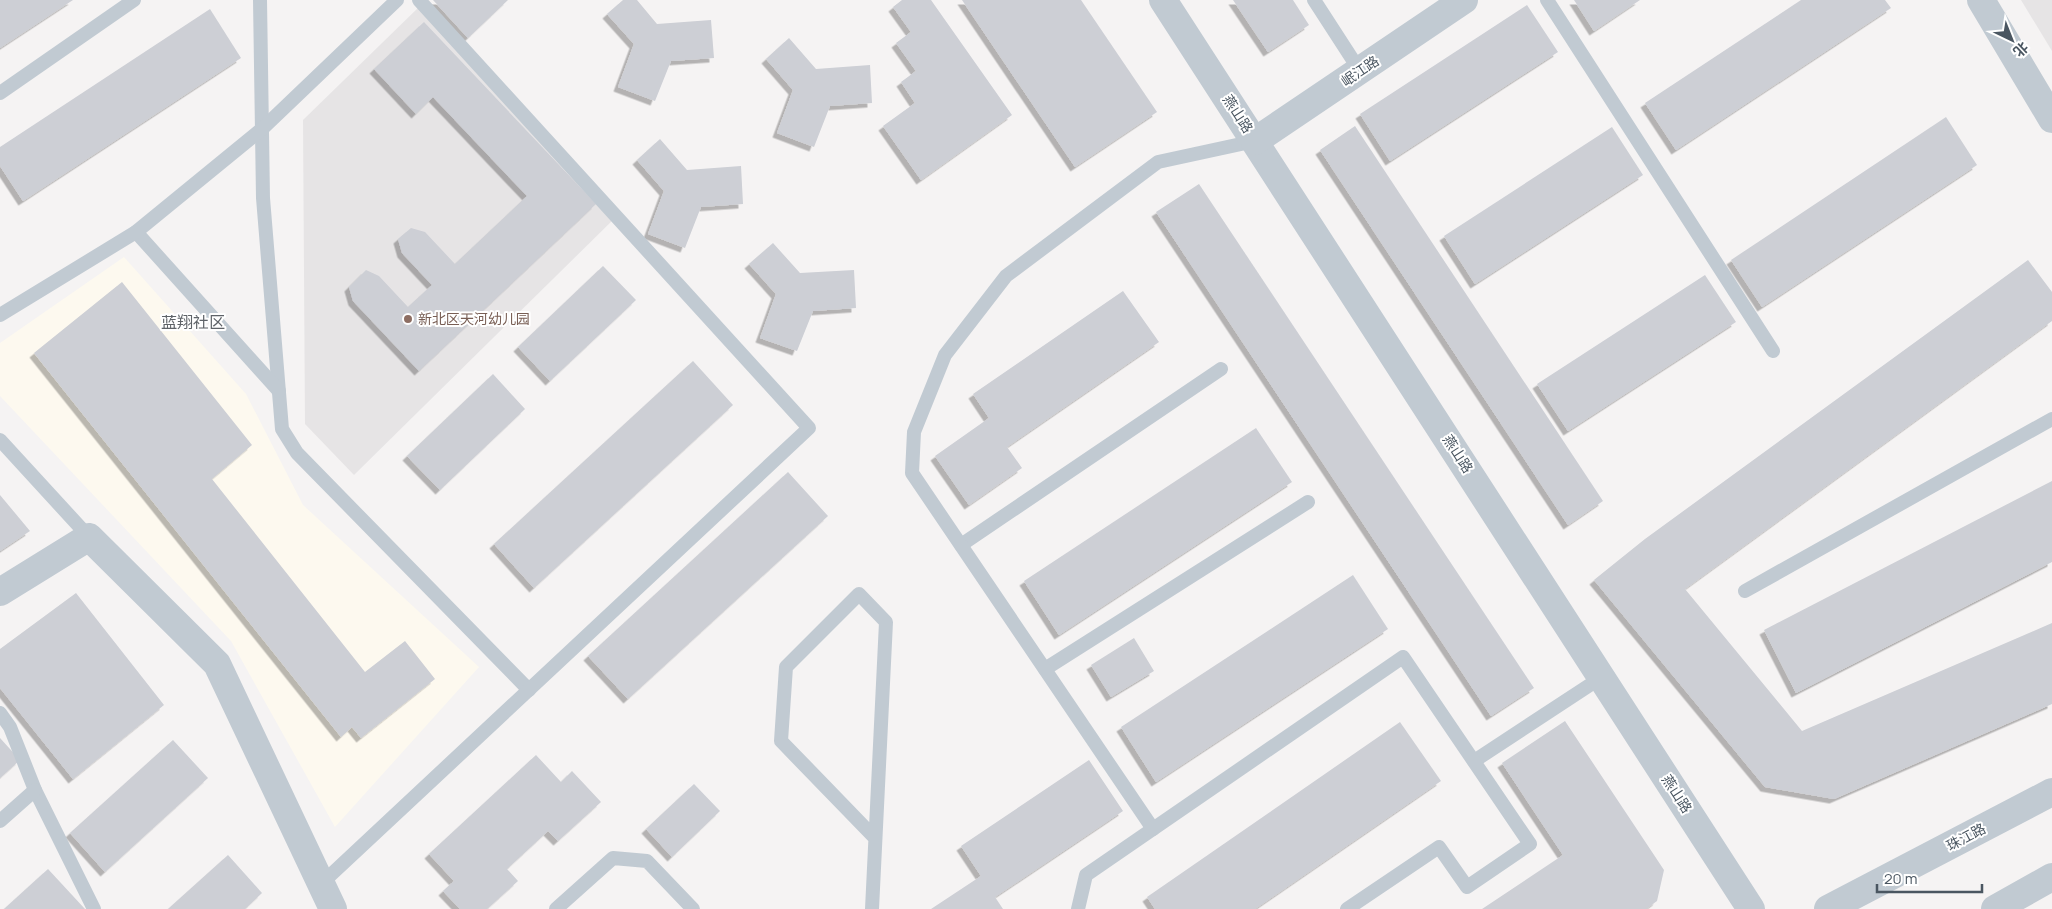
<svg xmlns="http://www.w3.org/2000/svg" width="2052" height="909" font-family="Manrope,'Noto Sans SC',sans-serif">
  <defs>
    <filter id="shadow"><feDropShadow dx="-4.5" dy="4.5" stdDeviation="0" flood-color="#0004"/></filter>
  </defs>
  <rect width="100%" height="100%" fill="#f5f3f3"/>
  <polygon fill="#fdf9ef" points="124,257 246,394 303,505 479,667 335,827 231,641 0,396 0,343"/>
  <g fill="#e6e4e5">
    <polygon points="2021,0 2052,0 2052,51"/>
    <polygon points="420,6 619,214 354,475 305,424 303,120"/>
  </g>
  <g fill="#cdcfd5" filter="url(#shadow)">
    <polygon points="0,0 73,0 0,48"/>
    <polygon points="433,0 508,0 468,38"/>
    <polygon points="623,0 637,0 657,24 711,20 714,58 671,61 655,101 618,87 634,44 607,14"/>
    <polygon points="902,0 931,0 1012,115 921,180 883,126 915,103 901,82 916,71 896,43 911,32 893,7"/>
    <polygon points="962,0 1081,0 1157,112 1075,167"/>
    <polygon points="1233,0 1293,0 1309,25 1268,52"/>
    <polygon points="1574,0 1640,0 1594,31"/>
    <polygon points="1801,0 1885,0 1891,8 1676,150 1645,103"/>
    <polygon points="1527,5 1558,52 1390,161 1360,114"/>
    <polygon points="210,9 241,58 23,201 0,166 0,147"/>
    <polygon points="424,22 596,204 419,371 353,301 349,287 366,270 379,276 408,307 432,285 402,253 398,239 411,228 425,232 455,264 527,196 433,97 416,114 374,69"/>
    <polygon points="789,38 816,69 870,65 872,103 830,106 814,147 777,133 793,90 766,59"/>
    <polygon points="1946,117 1977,165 1762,307 1731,260"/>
    <polygon points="1355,126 1603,501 1568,525 1320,150"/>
    <polygon points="1612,127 1643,175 1475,284 1444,236"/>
    <polygon points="660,139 687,170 741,166 743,204 701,207 685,248 648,234 664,191 637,160"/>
    <polygon points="1199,184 1534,688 1491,716 1156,212"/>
    <polygon points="773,243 800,273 854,270 856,308 813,311 797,351 760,338 776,294 749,264"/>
    <polygon points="2028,260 2052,292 2052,321 1685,589 1802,731 2052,623 2052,704 1834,799 1765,787 1594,580 1645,539"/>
    <polygon points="603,266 636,300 550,381 518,347"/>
    <polygon points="1705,275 1736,322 1568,431 1537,384"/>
    <polygon points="122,282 252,445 212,479 365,672 405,641 435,679 361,738 352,727 341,737 34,353"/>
    <polygon points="1123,291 1159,342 1007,447 1022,468 969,505 935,456 989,418 973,394"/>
    <polygon points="693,361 733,405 534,588 494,544"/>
    <polygon points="493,374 525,409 440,490 407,456"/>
    <polygon points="1256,428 1292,482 1059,635 1024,581"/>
    <polygon points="788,472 828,516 628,699 588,656"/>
    <polygon points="2052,481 2052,562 1796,693 1764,630"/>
    <polygon points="0,495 30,531 0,551"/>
    <polygon points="1353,575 1388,629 1156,782 1121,727"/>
    <polygon points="76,593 164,705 73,779 0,688 0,649"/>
    <polygon points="1134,638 1154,671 1111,697 1091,665"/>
    <polygon points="1565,721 1664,870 1657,901 1646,909 1482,909 1563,855 1502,763"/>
    <polygon points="1400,722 1441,781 1255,909 1155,909 1147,897"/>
    <polygon points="0,738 20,760 0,778"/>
    <polygon points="173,740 208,778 105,872 70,833"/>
    <polygon points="536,755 561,782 572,771 601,802 558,841 548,831 507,869 518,881 487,909 460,909 443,891 454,881 429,854"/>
    <polygon points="1089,760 1123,811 995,897 1003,909 931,909 981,876 961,846"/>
    <polygon points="694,784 720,811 672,857 646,829"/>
    <polygon points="228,855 262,893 245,909 168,909"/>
    <polygon points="48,869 85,909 4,909"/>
  </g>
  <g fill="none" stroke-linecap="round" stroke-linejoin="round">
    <g stroke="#c1cad2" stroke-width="14">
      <polyline points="260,0 263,198 282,429 297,453 529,690"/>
      <polyline points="1314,0 1360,71"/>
      <polyline points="1547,0 1773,351"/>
      <polyline points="0,93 134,0"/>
      <polyline points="136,232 279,391"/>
      <polyline points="0,315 136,232 262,129 397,0"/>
      <polyline points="0,440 89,537"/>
      <polyline points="961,545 1221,369"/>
      <polyline points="1745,591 2052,419"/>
      <polyline points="1045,669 1308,502"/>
      <polyline points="0,713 10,727 35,790 94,909"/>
      <polyline points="1474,761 1602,677"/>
      <polyline points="0,821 35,790"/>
      <polyline points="1153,829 912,473 914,432 945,355 1006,276 1158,162 1255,141"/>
      <polyline points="321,884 809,428 419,0"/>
      <polyline points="556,909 613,858 647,861 693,909"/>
      <polyline points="872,909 886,622 859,594 786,667 781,741 875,838"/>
      <polyline points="1078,909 1086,875 1403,657 1530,844 1467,887 1439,847 1347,909"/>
    </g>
    <g stroke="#c1cad2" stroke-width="28">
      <polyline points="1163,0 1751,909"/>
      <polyline points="1255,141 1464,0"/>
      <polyline points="0,592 89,537 217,664 333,909"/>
    </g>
    <g stroke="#c1cad2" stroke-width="28">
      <polyline points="1981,0 2052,119"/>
      <polyline points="1828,909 2052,792"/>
      <polyline points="1995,909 2052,877"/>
    </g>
  </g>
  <circle fill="#8d6e63" stroke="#fff" stroke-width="2" cx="408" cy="319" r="5"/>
  <g text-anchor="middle" stroke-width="4" stroke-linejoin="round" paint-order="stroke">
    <g font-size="14" fill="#4a5661" stroke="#fff">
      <text transform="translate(1360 71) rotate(-34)" y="5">岷江路</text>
      <text transform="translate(1238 114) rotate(57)" y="5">燕山路</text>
      <text transform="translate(1458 454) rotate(57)" y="5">燕山路</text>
      <text transform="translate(1677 794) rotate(57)" y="5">燕山路</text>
      <text transform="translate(1966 837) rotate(-28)" y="5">珠江路</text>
    </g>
    <g font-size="14" fill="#785e54" stroke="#fff" text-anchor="start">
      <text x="418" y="324">新北区天河幼儿园</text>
    </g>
    <g font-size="16" fill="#5f6368" stroke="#fff">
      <text x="193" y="328">蓝翔社区</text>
    </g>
  </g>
  <g transform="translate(2012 40) rotate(137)" stroke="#ffffff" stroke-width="4" paint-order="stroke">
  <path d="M0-4L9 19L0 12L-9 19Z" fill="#4a5661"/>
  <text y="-8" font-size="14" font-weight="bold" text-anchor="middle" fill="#4a5661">北</text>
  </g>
  <path d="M1877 884v8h105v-8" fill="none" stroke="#4a5661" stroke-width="2.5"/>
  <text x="1884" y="884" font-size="15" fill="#4a5661" stroke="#ffffff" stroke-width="4" paint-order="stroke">20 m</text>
</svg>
